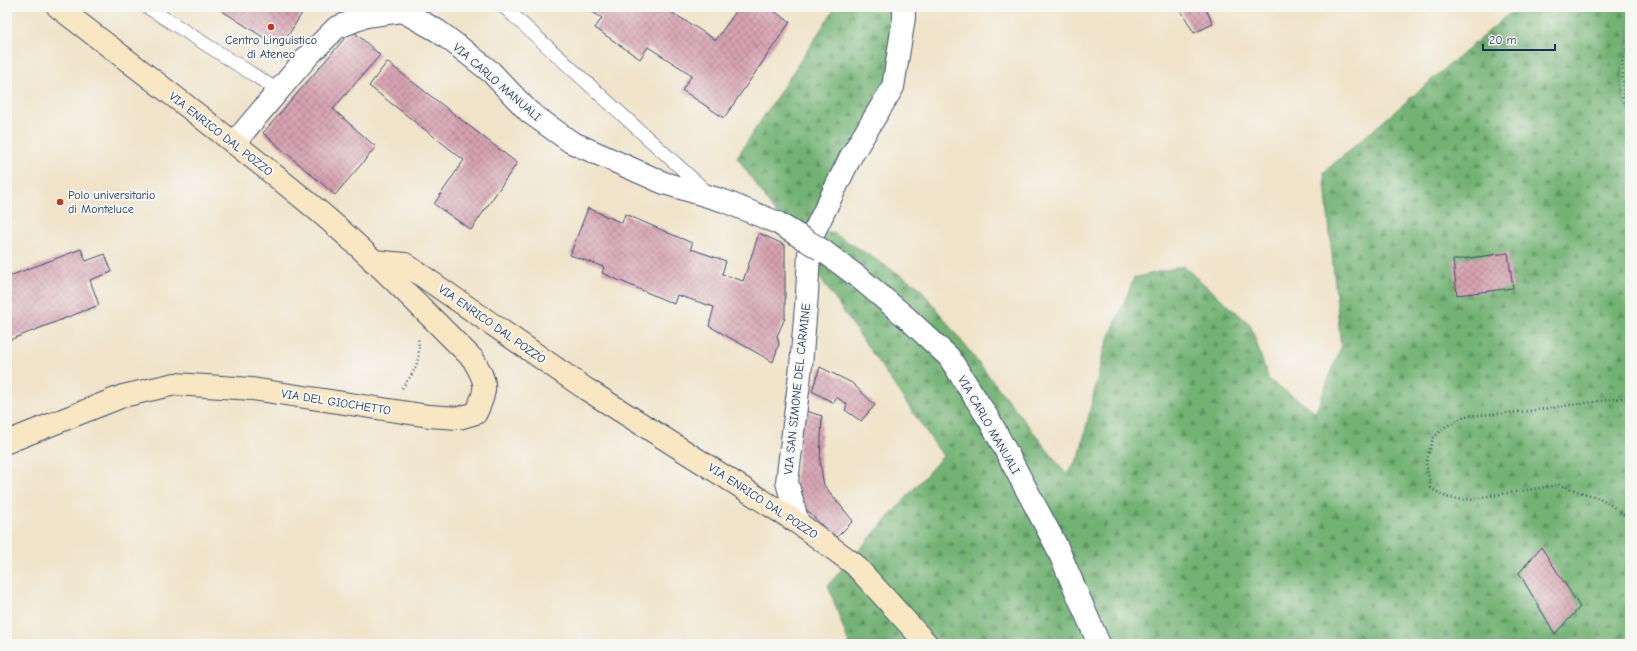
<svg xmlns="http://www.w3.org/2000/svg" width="1637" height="651" font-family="'Comic Neue',sans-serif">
  <defs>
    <pattern id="grass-tufts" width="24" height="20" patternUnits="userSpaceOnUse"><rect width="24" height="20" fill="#8ecf86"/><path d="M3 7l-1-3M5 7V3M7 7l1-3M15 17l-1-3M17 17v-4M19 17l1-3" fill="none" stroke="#7ab276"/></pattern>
    <pattern id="forest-firs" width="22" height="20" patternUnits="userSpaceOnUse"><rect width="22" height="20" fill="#72b273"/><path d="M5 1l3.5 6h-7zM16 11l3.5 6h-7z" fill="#5d9162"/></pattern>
    <pattern id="building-cross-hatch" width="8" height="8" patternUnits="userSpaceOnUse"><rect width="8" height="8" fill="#d6a2b1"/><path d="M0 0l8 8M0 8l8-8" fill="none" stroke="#ad8493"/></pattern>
  </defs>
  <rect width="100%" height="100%" fill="#f6f6f2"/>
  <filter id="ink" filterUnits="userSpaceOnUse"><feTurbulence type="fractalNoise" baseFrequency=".025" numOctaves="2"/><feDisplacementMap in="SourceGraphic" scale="8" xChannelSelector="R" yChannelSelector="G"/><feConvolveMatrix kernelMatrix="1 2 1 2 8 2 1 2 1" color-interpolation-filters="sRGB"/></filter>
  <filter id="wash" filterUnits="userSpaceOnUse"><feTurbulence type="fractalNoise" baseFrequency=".012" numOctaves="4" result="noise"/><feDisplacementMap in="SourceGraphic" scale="16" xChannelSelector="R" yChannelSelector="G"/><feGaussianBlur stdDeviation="0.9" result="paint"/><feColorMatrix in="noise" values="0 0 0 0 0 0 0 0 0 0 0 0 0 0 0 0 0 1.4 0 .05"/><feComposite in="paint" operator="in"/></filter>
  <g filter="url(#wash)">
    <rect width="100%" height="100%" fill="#f0e3c9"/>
    <polygon fill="url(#grass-tufts)" stroke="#547f72" points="1630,30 1630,111 1623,100 1623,62"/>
    <path fill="url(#forest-firs)" stroke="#467068" d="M830 7H904L893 87 814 234 832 232 918 286 1067 475 1080 454 1103 353 1134 278 1183 266 1250 324 1269 380 1316 412 1341 347 1324 172 1517 7H1630C1630 14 1631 22 1630 29 1628 58 1612 83 1630 111V644H849L828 585 943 456 737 157 833 11Z"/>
    <g id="blocks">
      <g fill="url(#building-cross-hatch)">
        <polygon points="216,7 306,7 280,48"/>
        <polygon points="584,7 663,7 716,40 739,7 768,7 790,22 724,118 682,90 692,75 648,47 640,59 595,28 602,18"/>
        <polygon points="1179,7 1205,7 1213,24 1194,33"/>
        <polygon points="352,30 380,55 333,109 376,147 335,195 263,133"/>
        <polygon points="387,62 517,163 471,230 434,204 464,160 369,86"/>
        <polygon points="588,208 622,223 625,214 692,243 691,249 726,261 722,274 743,281 759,233 785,245 785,318 777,336 779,344 773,362 709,326 714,307 677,295 674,304 602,273 604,267 570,255"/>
        <polygon points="81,249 86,261 105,254 112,272 90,280 99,305 7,341 7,277"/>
        <polygon points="1508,253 1513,288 1457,295 1453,260"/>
        <polygon points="820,367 852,383 875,405 861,421 845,410 847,404 836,397 834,403 812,391"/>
        <polygon points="803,410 822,416 820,462 824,485 853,521 835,539 801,504 795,483"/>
        <polygon points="1541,547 1580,607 1555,634 1519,573"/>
      </g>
    </g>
  </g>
  <g filter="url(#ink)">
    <use href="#blocks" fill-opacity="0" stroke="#3b4a6e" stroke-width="1"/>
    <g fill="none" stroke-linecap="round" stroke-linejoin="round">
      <defs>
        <g id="lane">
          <polyline points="147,7 279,91"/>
          <polyline points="504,7 707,192"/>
        </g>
        <g id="street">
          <polyline points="234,143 308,56 336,28 366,16 402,11 438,31 458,46 491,72 529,112 571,142 664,183 724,201 778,223 799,236"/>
          <polyline points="813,234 850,158 893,87 904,18 904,7"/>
          <polyline points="822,250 862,280 907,318 949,357 990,421 1056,545 1099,644"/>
          <polyline points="798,523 787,482 801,366 807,294 809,253"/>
        </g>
        <g id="secondary">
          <polyline points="373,261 405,264 586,389 798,523 854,564 927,644"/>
          <path d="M7 442 123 396 175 384 252 389 429 416 459 418 476 413C488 387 487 383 473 359 423 310 375 259 322 214 236 142 146 75 58 7"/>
        </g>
      </defs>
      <use href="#lane" stroke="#3b4a6e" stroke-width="14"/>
      <use href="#street" stroke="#3b4a6e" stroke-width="24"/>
      <use href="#secondary" stroke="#3b4a6e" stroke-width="24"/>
      <g stroke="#3b4a6e" stroke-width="2.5" stroke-dasharray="1 3" stroke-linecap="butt">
        <polyline points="1630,30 1623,62 1623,100 1630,111"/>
        <path d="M402 388C416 370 421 361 418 338"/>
        <polyline points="1630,397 1520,412 1465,416 1445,427 1433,438 1426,463 1431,488 1446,497 1463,500 1559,485 1602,499 1630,519"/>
      </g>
      <use href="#lane" stroke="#fff" stroke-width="13"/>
      <use href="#street" stroke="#fff" stroke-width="22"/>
      <use href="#secondary" stroke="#f9e7c3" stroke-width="22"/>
      <defs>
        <polyline id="street-bridge" points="799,236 822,250"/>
      </defs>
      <use href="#street-bridge" stroke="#3b4a6e" stroke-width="24" stroke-linecap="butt"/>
      <use href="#street-bridge" stroke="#fff" stroke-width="22"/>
    </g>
  </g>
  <g fill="#c8321e" stroke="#f6f6f2" stroke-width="1.5">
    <circle cx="271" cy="27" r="4"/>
    <circle cx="60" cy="202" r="4"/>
  </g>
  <g text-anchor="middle" stroke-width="4" stroke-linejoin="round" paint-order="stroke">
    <g font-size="12" fill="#1b2f5e" stroke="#f6f6f2">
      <text x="271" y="44">Centro Linguistico<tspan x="271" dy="14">di Ateneo</tspan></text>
      <text x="68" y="199" text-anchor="start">Polo universitario<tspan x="68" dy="14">di Monteluce</tspan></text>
    </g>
    <g font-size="12" fill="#1b2f5e" stroke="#f6f6f2">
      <text transform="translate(497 82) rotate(41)" y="4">VIA CARLO MANUALI</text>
      <text transform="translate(221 134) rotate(38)" y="4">VIA ENRICO DAL POZZO</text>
      <text transform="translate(492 324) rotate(35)" y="4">VIA ENRICO DAL POZZO</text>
      <text transform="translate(797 389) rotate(-84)" y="4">VIA SAN SIMONE DEL CARMINE</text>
      <text transform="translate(336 402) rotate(9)" y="4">VIA DEL GIOCHETTO</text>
      <text transform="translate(989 425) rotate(60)" y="4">VIA CARLO MANUALI</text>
      <text transform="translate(763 501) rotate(33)" y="4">VIA ENRICO DAL POZZO</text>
    </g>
  </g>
  <rect width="1637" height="651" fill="none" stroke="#f6f6f2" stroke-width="24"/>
  <path d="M1483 44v6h72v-6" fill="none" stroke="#1b2f5e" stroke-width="2"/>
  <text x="1489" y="44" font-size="12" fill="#1b2f5e" stroke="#f6f6f2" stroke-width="3" paint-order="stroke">20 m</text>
</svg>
